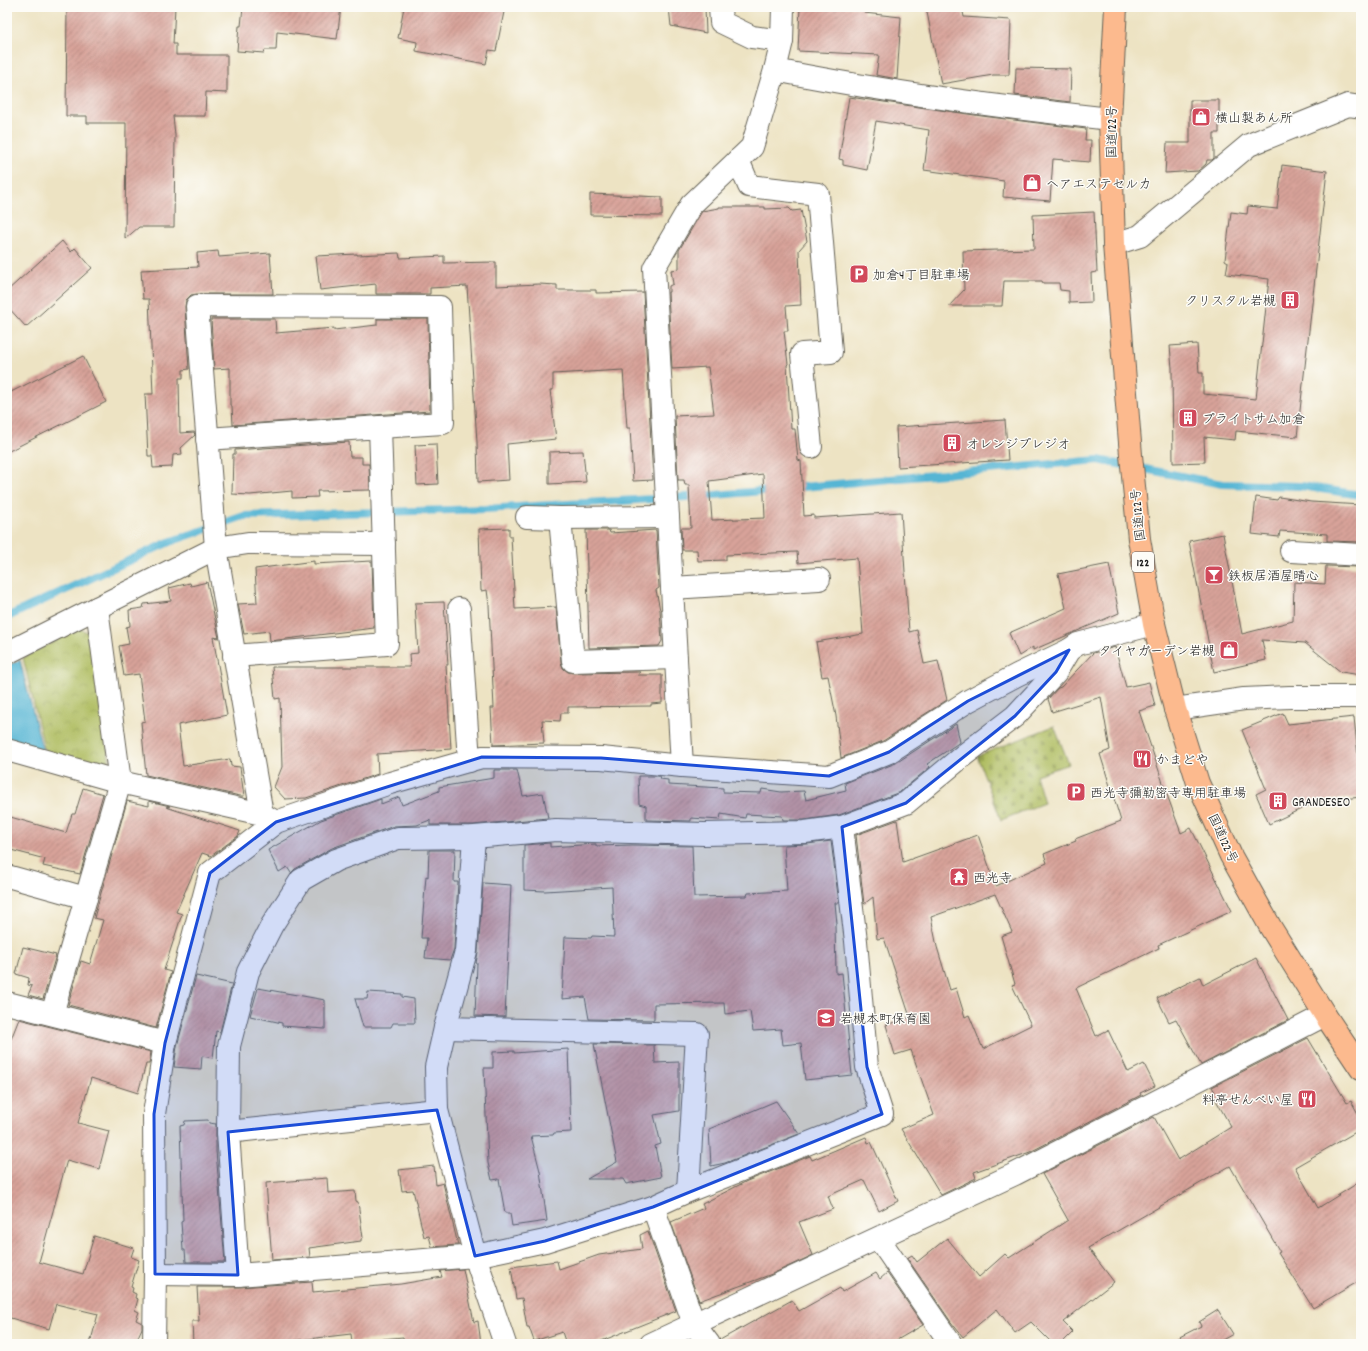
<svg xmlns="http://www.w3.org/2000/svg" width="1368" height="1351" font-family="Dekko,'Klee One',sans-serif">
  <defs>
    <pattern id="cemetery-stones" width="16" height="16" patternUnits="userSpaceOnUse"><rect width="16" height="16" fill="#aebc5e"/><path d="M2 7V4a2 2 0 0 1 4 0v3zM10 15v-3a2 2 0 0 1 4 0v3z" fill="#95a151"/></pattern>
    <pattern id="park-crowns" width="20" height="18" patternUnits="userSpaceOnUse"><rect width="20" height="18" fill="#aebc5e"/><path d="M2 6a3 3 0 1 1 6 0M12 15a3 3 0 1 1 6 0" fill="none" stroke="#95a151"/></pattern>
    <pattern id="building-hatch" width="6" height="6" patternUnits="userSpaceOnUse"><rect width="6" height="6" fill="#d8a39a"/><path d="M-1 1l2-2M0 6l6-6M5 7l2-2" fill="none" stroke="#ae847d"/></pattern>
  </defs>
  <rect width="100%" height="100%" fill="#fdfcf7"/>
  <filter id="ink" filterUnits="userSpaceOnUse"><feTurbulence type="fractalNoise" baseFrequency=".025" numOctaves="2"/><feDisplacementMap in="SourceGraphic" scale="8" xChannelSelector="R" yChannelSelector="G"/><feConvolveMatrix kernelMatrix="1 2 1 2 8 2 1 2 1" color-interpolation-filters="sRGB"/></filter>
  <filter id="wash" filterUnits="userSpaceOnUse"><feTurbulence type="fractalNoise" baseFrequency=".012" numOctaves="4" result="noise"/><feDisplacementMap in="SourceGraphic" scale="16" xChannelSelector="R" yChannelSelector="G"/><feGaussianBlur stdDeviation="0.9" result="paint"/><feColorMatrix in="noise" values="0 0 0 0 0 0 0 0 0 0 0 0 0 0 0 0 0 1.4 0 .05"/><feComposite in="paint" operator="in"/></filter>
  <g filter="url(#wash)">
    <rect width="100%" height="100%" fill="#ede3c3"/>
    <polygon fill="url(#cemetery-stones)" stroke="#656c3d" points="1054,726 1069,764 1036,775 1044,803 1001,820 977,756"/>
    <polygon fill="url(#park-crowns)" stroke="#656c3d" points="79,628 93,635 110,765 100,771 45,752 23,658"/>
    <polygon fill="#55b5d4" stroke="#386878" points="20,660 43,752 7,742 7,666"/>
    <g fill="none" stroke-linecap="round" stroke-linejoin="round">
      <g stroke="#55b5d4" stroke-width="8">
        <polyline points="792,488 1098,460 1222,484 1301,486 1361,495"/>
        <polyline points="7,617 169,542 244,516 485,509 703,496 774,490"/>
      </g>
    </g>
    <g id="blocks">
      <g fill="url(#building-hatch)" fill-rule="evenodd">
        <polygon points="67,7 175,7 173,44 176,44 176,55 227,55 227,93 206,92 205,116 173,116 175,135 174,227 139,227 125,239 126,123 87,123 87,116 66,116"/>
        <polygon points="243,7 341,7 337,39 277,32 276,50 265,50 264,53 237,51 239,26 241,26"/>
        <polygon points="404,7 505,7 496,51 489,50 486,64 416,51 417,42 398,38"/>
        <polygon points="669,7 705,7 706,33 671,26"/>
        <polygon points="800,7 864,7 864,13 901,17 897,79 876,75 879,55 798,51"/>
        <polygon points="926,7 962,7 964,17 1011,20 1009,75 993,75 941,84"/>
        <polygon points="1016,68 1071,69 1070,102 1015,95"/>
        <polygon points="849,97 982,116 1086,129 1085,140 1091,140 1090,162 1053,159 1050,201 1003,197 1004,181 924,170 929,130 876,121 867,170 843,165 843,160 839,159"/>
        <polygon points="1190,100 1219,100 1219,133 1214,133 1214,158 1212,160 1207,160 1206,164 1198,171 1165,173 1167,143 1190,143"/>
        <polygon points="1282,165 1327,171 1297,437 1236,431 1235,440 1204,437 1205,462 1173,463 1172,368 1170,346 1197,344 1199,373 1203,373 1203,394 1256,399 1269,279 1226,274 1228,262 1225,260 1231,212 1247,214 1248,206 1277,209"/>
        <polygon points="590,194 662,197 662,216 590,215"/>
        <path d="M719 207H765V209L789 208 792 211 801 210 807 241 799 250 801 305 786 306 788 331H784L788 364 787 365 791 429H795L798 460 801 461 804 516 814 515V518L901 512 909 632 917 630 924 664 938 661 947 700 883 741 841 758 836 716 828 676 822 677 816 642 863 634 857 558 798 563 797 552 726 555V560L698 561 697 550H682L681 528H691L689 485H685L684 480H678L675 416 714 414 708 367 672 369 668 292H669V286L673 284 671 270 679 269V250L701 213 702 211 719 208ZM763 474 765 518 712 520 709 481Z"/>
        <polygon points="1094,212 1097,272 1091,273 1092,302 1069,303 1069,291 1060,290 1059,283 1043,283 1042,281 1004,281 1002,306 949,306 964,290 963,251 1034,249 1033,215"/>
        <polygon points="62,241 71,252 75,248 92,268 26,327 7,306 7,291"/>
        <polygon points="218,251 219,257 270,253 273,294 197,294 191,295 186,300 185,307 189,369 183,370 183,378 179,378 180,433 194,432 195,435 181,448 182,454 173,455 172,467 153,468 152,456 148,456 145,394 153,394 149,299 143,299 141,270 198,267 197,253"/>
        <polygon points="399,253 400,258 444,256 444,263 496,262 496,286 539,284 557,285 557,290 596,290 596,293 643,292 653,480 633,481 630,428 627,428 623,370 553,374 553,390 550,390 556,439 507,444 509,480 478,482 477,442 467,286 430,288 430,294 376,294 376,284 320,290 316,256 357,254 357,255"/>
        <polygon points="211,319 275,319 276,333 334,328 334,330 377,325 377,319 428,319 430,411 233,425 232,406 230,405 230,368 214,369"/>
        <polygon points="83,356 106,402 7,452 7,394"/>
        <polygon points="1005,420 1008,460 898,467 896,427"/>
        <polygon points="349,442 350,457 362,457 362,464 369,464 370,490 317,491 318,497 292,498 292,491 250,495 232,494 233,454 235,454 235,450"/>
        <polygon points="436,444 438,484 417,485 415,445"/>
        <polygon points="583,451 586,482 549,484 549,452"/>
        <polygon points="1256,497 1277,500 1279,497 1311,502 1361,505 1361,542 1327,541 1327,534 1280,531 1279,537 1252,534"/>
        <polygon points="509,528 509,536 511,536 515,609 556,607 561,662 563,668 568,672 573,673 640,672 638,675 662,675 662,703 651,704 651,706 568,707 568,713 561,713 560,721 542,720 544,743 493,745 491,708 494,708 489,605 487,590 481,591 479,529"/>
        <polygon points="586,530 609,530 610,533 656,530 659,588 656,590 660,610 662,641 659,646 589,648"/>
        <polygon points="1223,534 1242,634 1293,621 1294,582 1325,584 1326,566 1361,567 1361,675 1341,672 1305,643 1262,640 1266,660 1214,672 1189,541"/>
        <polygon points="314,561 314,564 372,561 374,628 270,641 269,631 244,634 238,604 257,603 255,569"/>
        <polygon points="1109,564 1119,613 1033,650 1033,647 1019,656 1009,633 1066,608 1058,574"/>
        <polygon points="207,582 219,638 213,637 227,715 178,725 183,766 230,759 231,766 240,767 244,796 240,796 146,775 141,722 145,721 139,674 124,676 119,646 129,644 126,627 130,626 129,610 143,608 144,604 171,601 169,588 190,583 191,586"/>
        <polygon points="444,602 448,665 446,665 451,749 377,754 378,774 306,798 285,799 274,787 282,767 280,698 275,699 272,667 410,667 409,654 418,653 415,603"/>
        <path d="M1115 647 1126 687 1149 682 1155 706 1139 711 1166 792 1181 833 1191 828 1232 911 1158 945 1159 948 1076 988 1096 1036 1108 1030 1128 1072 1144 1064 1155 1086 1140 1093 1141 1095 1030 1152 974 1172 976 1178 941 1195 901 1129 934 1115 911 1050 895 1055 886 1025 910 1017 884 938 877 939 873 897 864 904 856 835 897 820 903 862 978 835 996 886 1047 863 1044 854 1076 841 1075 839 1121 821 1100 754 1110 750 1101 697 1052 712 1048 699 1058 688 1061 687 1093 653ZM995 894 1012 932 1001 936 1015 984 1012 985 1031 1025 983 1049 969 1015 965 1017 956 988 950 990 937 947 931 917Z"/>
        <polygon points="1283,713 1288,724 1354,717 1361,785 1361,797 1316,802 1269,824 1256,794 1266,789 1242,730"/>
        <polygon points="956,724 960,742 927,764 930,767 900,792 839,815 804,820 783,820 782,816 746,814 745,818 721,814 720,820 691,818 691,821 646,820 646,806 639,804 638,776 659,776 660,779 668,780 668,785 723,788 723,792 761,793 762,789 781,792 804,791 806,800 846,790 845,783 896,763"/>
        <polygon points="494,770 517,770 523,796 543,793 548,818 473,825 430,825 430,820 417,825 394,826 332,848 295,869 291,873 287,867 279,872 268,850 321,820 381,799 381,804 399,797 402,805 439,791 439,787 494,778"/>
        <polygon points="83,788 103,794 80,874 43,866 45,859 7,849 7,816 66,833 72,814 75,814"/>
        <polygon points="127,801 149,806 149,801 170,806 166,807 240,831 238,836 211,856 202,853 176,912 182,914 164,970 171,972 156,1028 68,1005 81,961 90,964 103,920 94,918"/>
        <polygon points="831,841 839,903 835,903 837,924 835,925 836,974 842,973 852,1075 805,1080 801,1043 783,1045 781,1029 753,1031 750,1011 725,1014 724,1003 654,1004 654,1020 589,1019 585,997 562,999 565,937 591,938 592,936 614,937 612,887 545,891 524,890 524,845 550,843 550,847 596,844 596,846 633,845 692,846 694,897 747,896 748,893 787,891 784,845 807,844"/>
        <polygon points="429,850 455,850 454,882 458,882 454,949 450,960 425,958 427,938 421,938 426,876 428,877"/>
        <polygon points="483,883 511,885 505,1017 475,1016 477,963 476,963 478,952"/>
        <polygon points="23,947 56,955 43,999 28,995 32,986 28,985 29,978 16,974"/>
        <polygon points="1256,958 1288,1020 1201,1065 1176,1019 1169,1022 1157,998 1200,977 1203,985"/>
        <polygon points="196,976 232,984 220,1032 216,1031 213,1058 202,1056 201,1069 174,1067 177,1046"/>
        <polygon points="258,988 325,1000 325,1029 282,1026 282,1023 250,1016"/>
        <polygon points="368,992 402,994 402,997 414,999 415,1023 393,1023 391,1027 363,1027 355,999 367,999"/>
        <polygon points="19,1019 151,1052 149,1064 146,1064 138,1093 91,1078 78,1123 109,1131 99,1169 67,1160 39,1262 83,1274 94,1236 134,1248 131,1257 139,1260 131,1287 133,1288 132,1292 136,1294 135,1298 138,1299 135,1310 139,1312 136,1320 142,1323 142,1328 135,1344 90,1344 98,1314 56,1304 49,1329 7,1317 7,1037 11,1039"/>
        <polygon points="1308,1038 1347,1103 1351,1101 1361,1119 1361,1129 1295,1167 1318,1208 1361,1181 1361,1280 1313,1308 1278,1253 1280,1252 1230,1166 1088,1248 1114,1282 1063,1322 1073,1332 1061,1344 1053,1344 1031,1322 1015,1333 997,1309 963,1337 951,1322 907,1258 912,1255 917,1262 947,1238 979,1277 1005,1254 1009,1258 1068,1220 1042,1174 1154,1117 1178,1160 1231,1127 1212,1093 1215,1092 1212,1087"/>
        <polygon points="594,1044 654,1045 655,1063 679,1062 679,1111 654,1115 661,1144 655,1146 661,1177 626,1184 623,1179 587,1179 617,1162"/>
        <polygon points="568,1049 571,1132 554,1133 553,1135 531,1136 540,1171 547,1221 512,1226 510,1213 505,1213 499,1179 492,1180 488,1163 484,1068 493,1068 493,1052 514,1051 514,1053"/>
        <polygon points="776,1101 799,1134 725,1163 711,1166 709,1129"/>
        <polygon points="208,1120 209,1123 216,1124 216,1151 225,1262 186,1262 185,1250 183,1250 181,1222 183,1221 180,1126 184,1125 185,1121"/>
        <polygon points="866,1137 868,1143 871,1142 898,1201 879,1211 864,1180 828,1196 833,1209 799,1222 813,1255 772,1274 699,1301 671,1222 704,1208 702,1204 747,1181 810,1156 812,1160"/>
        <polygon points="434,1166 436,1185 443,1183 458,1245 432,1247 429,1236 424,1237 413,1190 402,1191 399,1170"/>
        <polygon points="327,1178 328,1193 355,1191 356,1201 358,1202 363,1238 361,1239 361,1241 309,1248 310,1257 272,1260 266,1183"/>
        <polygon points="648,1231 676,1311 594,1344 566,1344 562,1332 534,1341 529,1327 527,1327 522,1298 516,1299 511,1267 557,1261 559,1269 599,1255 642,1249 640,1235"/>
        <polygon points="463,1269 474,1322 478,1321 481,1344 404,1344 403,1337 352,1342 351,1334 265,1344 193,1344 192,1321 199,1321 197,1287 239,1287 312,1282 313,1292 401,1284 442,1277 440,1271"/>
        <polygon points="876,1273 880,1279 887,1273 923,1325 890,1344 721,1344 720,1340 792,1300 799,1311 840,1288 842,1292"/>
        <polygon points="1218,1310 1233,1334 1215,1344 1166,1344 1201,1326 1199,1322"/>
      </g>
    </g>
  </g>
  <g filter="url(#ink)">
    <use href="#blocks" fill-opacity="0" stroke="#656256" stroke-width="1"/>
    <g fill="none" stroke-linecap="round" stroke-linejoin="round">
      <defs>
        <g id="minor">
          <polyline points="720,7 721,22 752,37 782,41"/>
          <path d="M775 70C886 92 998 107 1110 119"/>
          <polyline points="738,160 749,186 818,194 831,352 802,354 811,447"/>
          <polyline points="1114,244 1140,236 1249,145 1348,105 1361,107"/>
          <polyline points="207,439 380,427 387,644 234,656"/>
          <polyline points="527,517 560,518 668,517"/>
          <polyline points="560,518 573,661 676,658"/>
          <polyline points="1291,551 1361,555"/>
          <polyline points="672,588 819,579"/>
          <polyline points="459,609 469,761"/>
          <polyline points="7,653 216,548 248,543 384,544"/>
          <polyline points="1175,709 1244,699 1290,697 1361,697"/>
          <polyline points="7,750 120,782 262,814 274,821"/>
          <polyline points="682,766 654,268 691,205 752,147 775,70 782,41 783,7"/>
          <polyline points="262,814 216,548 197,306 440,307 443,423 380,427"/>
          <polyline points="474,837 466,951 445,1028 436,1067 437,1110 475,1256 505,1344"/>
          <polyline points="7,876 86,898"/>
          <polyline points="7,1003 165,1043"/>
          <polyline points="52,1014 120,782 97,608"/>
          <polyline points="445,1028 697,1034 688,1191"/>
          <polyline points="228,1132 437,1110"/>
          <polyline points="653,1207 694,1324 709,1344"/>
          <polyline points="879,1239 951,1344"/>
          <polyline points="155,1274 238,1275 475,1256 545,1241 653,1207 688,1191 882,1114 867,1067 856,941 842,827"/>
          <polyline points="238,1275 228,1132 229,1046 248,972 272,925 301,880 336,860 398,838 474,837 556,830 704,834 805,832 842,827 906,803 964,755 1015,716 1056,672 1069,650 1078,644 1154,624"/>
          <polyline points="154,1344 155,1274 154,1114 165,1043 210,873 276,822 390,783 482,757 601,758 682,766 829,776 889,752 968,701 1017,675 1069,650"/>
          <polyline points="651,1344 1015,1174 1325,1015"/>
        </g>
        <polyline id="highway" points="1116,7 1110,119 1114,244 1131,455 1139,539 1154,624 1175,709 1198,783 1231,856 1271,928 1325,1015 1361,1069"/>
      </defs>
      <use href="#minor" stroke="#656256" stroke-width="24"/>
      <use href="#highway" stroke="#656256" stroke-width="24"/>
      <use href="#minor" stroke="#fff" stroke-width="22"/>
      <use href="#highway" stroke="#fcba8e" stroke-width="22"/>
    </g>
  </g>
  <path fill="#1d4ed8" fill-opacity="0.2" stroke="#1d4ed8" stroke-width="3" stroke-linejoin="round" d="M1069 650 1056 672 1015 716 906 803 842 827 867 1067 882 1114 653 1207 545 1241 475 1256 437 1110 228 1132 238 1275 155 1274 154 1114 165 1043 210 873 276 822 482 757 601 758 829 776 889 752 968 701Z"/>
  <defs>
    <symbol id="shop-square" viewBox="-11 -11 22 22"><rect x="-9" y="-9" width="18" height="18" rx="4" fill="#d1495b" stroke="#fdfcf7"/><path d="M-5-2.5h2.3a2.7 3.5 0 0 1 5.4 0H5L5.5 6h-11ZM-1.5-2.5h3a1.5 2.3 0 0 0-3 0Z" fill="#fff"/></symbol>
    <symbol id="parking-square" viewBox="-11 -11 22 22"><rect x="-9" y="-9" width="18" height="18" rx="4" fill="#d1495b" stroke="#fdfcf7"/><path d="M-3.5-5.5H1a3.5 3.5 0 0 1 0 7H-1V5.5H-3.5ZM-1-3.4V-.6H.8a1.4 1.4 0 0 0 0-2.8Z" fill="#fff"/></symbol>
    <symbol id="building-square" viewBox="-11 -11 22 22"><rect x="-9" y="-9" width="18" height="18" rx="4" fill="#d1495b" stroke="#fdfcf7"/><path d="M-4-6H4V6H1V3H-1V6H-4ZM-2.5-4.3h1.7v1.8h-1.7ZM.8-4.3h1.7v1.8H.8ZM-2.5-1h1.7V.8h-1.7ZM.8-1h1.7V.8H.8Z" fill="#fff"/></symbol>
    <symbol id="bar-square" viewBox="-11 -11 22 22"><rect x="-9" y="-9" width="18" height="18" rx="4" fill="#d1495b" stroke="#fdfcf7"/><path d="M-6-5H6L.8 .8V4.5H3.5V6h-7V4.5H-.8V.8Z" fill="#fff"/></symbol>
    <symbol id="restaurant-square" viewBox="-11 -11 22 22"><rect x="-9" y="-9" width="18" height="18" rx="4" fill="#d1495b" stroke="#fdfcf7"/><path d="M-5-6h1v4h1v-4h1v4h1v-4h1v5L-1.5 .5V6h-2V.5L-5-1ZM5-6V6H3V1.5H1.5Q1.5-4 5-6Z" fill="#fff"/></symbol>
    <symbol id="temple-square" viewBox="-11 -11 22 22"><rect x="-9" y="-9" width="18" height="18" rx="4" fill="#d1495b" stroke="#fdfcf7"/><path d="M0-6L5-2H3V0L6.5 2.5H4V6H1.5V3h-3V6H-4V2.5H-6.5L-3 0V-2H-5Z" fill="#fff"/></symbol>
    <symbol id="school-square" viewBox="-11 -11 22 22"><rect x="-9" y="-9" width="18" height="18" rx="4" fill="#d1495b" stroke="#fdfcf7"/><path d="M0-5L7-2L0 1L-7-2ZM-4 1L0 2.5L4 1V4Q0 6-4 4Z" fill="#fff"/></symbol>
  </defs>
  <g fill-rule="evenodd">
    <use href="#shop-square" x="1190" y="106" width="22" height="22"/>
    <use href="#shop-square" x="1021" y="172" width="22" height="22"/>
    <use href="#parking-square" x="848" y="263" width="22" height="22"/>
    <use href="#building-square" x="1279" y="289" width="22" height="22"/>
    <use href="#building-square" x="1177" y="407" width="22" height="22"/>
    <use href="#building-square" x="941" y="432" width="22" height="22"/>
    <use href="#bar-square" x="1203" y="564" width="22" height="22"/>
    <use href="#shop-square" x="1218" y="639" width="22" height="22"/>
    <use href="#restaurant-square" x="1131" y="748" width="22" height="22"/>
    <use href="#parking-square" x="1065" y="781" width="22" height="22"/>
    <use href="#building-square" x="1267" y="790" width="22" height="22"/>
    <use href="#temple-square" x="948" y="866" width="22" height="22"/>
    <use href="#school-square" x="815" y="1007" width="22" height="22"/>
    <use href="#restaurant-square" x="1296" y="1088" width="22" height="22"/>
  </g>
  <g text-anchor="middle" stroke-width="3" stroke-linejoin="round" paint-order="stroke">
    <rect fill="#fdfcf7" stroke="#605f5e" stroke-width="1" x="1132" y="552" width="22" height="20" rx="3"/>
    <g font-size="12" font-weight="bold" fill="#1c1c1c">
      <text x="1143" y="566">122</text>
    </g>
    <g font-size="13" fill="#1c1c1c" stroke="#fdfcf7" text-anchor="start">
      <text x="1215" y="122">横山製あん所</text>
      <text x="1046" y="188">ヘアエステセルカ</text>
      <text x="873" y="279">加倉4丁目駐車場</text>
      <text x="1276" y="305" text-anchor="end">クリスタル岩槻</text>
      <text x="1202" y="423">ブライトサム加倉</text>
      <text x="966" y="448">オレンジプレジオ</text>
      <text x="1228" y="580">鉄板居酒屋晴心</text>
      <text x="1215" y="655" text-anchor="end">タイヤガーデン岩槻</text>
      <text x="1156" y="764">かまどや</text>
      <text x="1090" y="797">西光寺彌勒密寺専用駐車場</text>
      <text x="1292" y="806">GRANDESEO</text>
      <text x="973" y="882">西光寺</text>
      <text x="840" y="1023">岩槻本町保育園</text>
      <text x="1293" y="1104" text-anchor="end">料亭せんべい屋</text>
    </g>
    <g font-size="13" fill="#1c1c1c" stroke="#fdfcf7">
      <text transform="translate(1111 132) rotate(-90)" y="5">国道122号</text>
      <text transform="translate(1137 515) rotate(-96)" y="5">国道122号</text>
      <text transform="translate(1224 838) rotate(65)" y="5">国道122号</text>
    </g>
  </g>
  <rect width="1368" height="1351" fill="none" stroke="#fdfcf7" stroke-width="24"/>
</svg>
